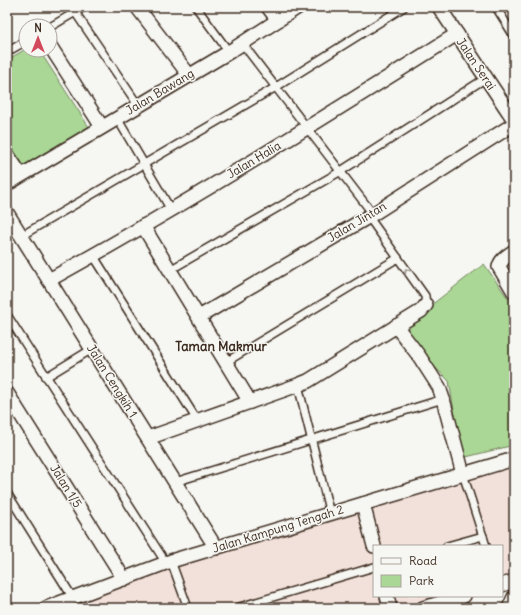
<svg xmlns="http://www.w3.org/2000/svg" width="521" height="615" font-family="Delius,sans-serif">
  <rect width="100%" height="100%" fill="#f6f6f2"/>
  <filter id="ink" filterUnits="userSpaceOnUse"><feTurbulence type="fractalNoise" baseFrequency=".025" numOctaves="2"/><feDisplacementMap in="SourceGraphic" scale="8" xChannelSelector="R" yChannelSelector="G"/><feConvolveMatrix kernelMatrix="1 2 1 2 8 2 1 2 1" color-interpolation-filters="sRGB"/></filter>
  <g filter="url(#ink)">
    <polygon fill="#f2e1da" points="514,463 514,586 502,589 502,546 374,546 374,596 479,596 437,608 58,608 175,565"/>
    <g fill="#aad796" stroke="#72805a">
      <polygon points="26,49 26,50 39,50 89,127 20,170 7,149 7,60"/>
      <polygon points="484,264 514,307 514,445 462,458 449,381 398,331"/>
    </g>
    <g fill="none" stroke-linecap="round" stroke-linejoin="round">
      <defs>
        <g id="service">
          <polyline points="196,7 229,52"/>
          <polyline points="496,7 514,36"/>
          <polyline points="75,12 138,105"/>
          <polyline points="50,27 84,7"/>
          <polyline points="242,43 373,214"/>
          <polyline points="7,52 26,41"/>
          <polyline points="117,118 171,210"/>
          <polyline points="368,216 425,296 426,305"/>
          <polyline points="21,236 276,87 404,7"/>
          <polyline points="93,255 197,420"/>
          <polyline points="170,270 341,171 486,78"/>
          <polyline points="7,315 166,563"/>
          <polyline points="226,362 398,258"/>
          <polyline points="46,377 92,349"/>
          <polyline points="298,385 330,514"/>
          <polyline points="463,474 486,546"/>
          <polyline points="175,482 443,399"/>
          <polyline points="7,493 73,598"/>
          <polyline points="447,546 483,536"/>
          <polyline points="171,561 188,608"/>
          <polyline points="236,608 374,567"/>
        </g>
        <g id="minor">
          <polyline points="137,7 189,75"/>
          <polyline points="268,7 278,20"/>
          <polyline points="439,7 514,120"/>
          <polyline points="50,46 102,127"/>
          <polyline points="7,154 21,175"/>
          <polyline points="7,184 229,52 298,7"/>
          <polyline points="7,213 216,548"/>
          <polyline points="143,226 250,402"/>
          <path d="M514 251C507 256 501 259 499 267L514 292"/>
          <path d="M49 280C188 203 322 119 457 34"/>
          <polyline points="199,317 373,214 514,124"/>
          <polyline points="396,326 419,356 439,387 443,399 463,474"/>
          <polyline points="7,393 124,579"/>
          <polyline points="148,438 298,385 308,381 421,311 426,305"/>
          <polyline points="363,504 374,546"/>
          <polyline points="502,585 514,581"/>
          <polyline points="387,596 390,608"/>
          <polyline points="46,608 171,561 514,459"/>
          <polyline points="423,608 464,596"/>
          <polyline points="509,608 514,597"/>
        </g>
      </defs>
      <use href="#service" stroke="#3b2a1e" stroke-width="10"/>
      <use href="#minor" stroke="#3b2a1e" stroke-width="16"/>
      <use href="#service" stroke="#f6f6f2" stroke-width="7"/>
      <use href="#minor" stroke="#f6f6f2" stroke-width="13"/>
    </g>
    <defs><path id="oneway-chevron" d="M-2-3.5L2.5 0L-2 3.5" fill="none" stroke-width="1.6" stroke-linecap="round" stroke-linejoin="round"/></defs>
    <use stroke="#989088" href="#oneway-chevron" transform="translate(407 271) rotate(-125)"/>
  </g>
  <g text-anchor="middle" stroke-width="3" stroke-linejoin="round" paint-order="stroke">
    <g font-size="12" fill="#3b2a1e" stroke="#f6f6f2">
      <text transform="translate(476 64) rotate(56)" y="4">Jalan Serai</text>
      <text transform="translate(160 92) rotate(-31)" y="4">Jalan Bawang</text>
      <text transform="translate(254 160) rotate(-31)" y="4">Jalan Halia</text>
      <text transform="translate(357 222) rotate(-31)" y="4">Jalan Jintan</text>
      <text transform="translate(112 381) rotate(58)" y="4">Jalan Cengkih 1</text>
      <text transform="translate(66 486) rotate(58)" y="4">Jalan 1/5</text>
      <text transform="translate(278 529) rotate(-17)" y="4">Jalan Kampung Tengah 2</text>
    </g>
    <g font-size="13" font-weight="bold" fill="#3b2a1e" stroke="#f6f6f2">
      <text x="221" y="351">Taman Makmur</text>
    </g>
  </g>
  <rect width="521" height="615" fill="none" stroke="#f6f6f2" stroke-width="24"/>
  <rect x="12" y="12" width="497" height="591" fill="none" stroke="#3b2a1e" stroke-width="1.5" filter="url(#ink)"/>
  <rect x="373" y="545" width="130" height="52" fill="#f6f6f2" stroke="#aba49d"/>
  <rect x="381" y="558" width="20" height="6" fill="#f6f6f2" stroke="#aba49d"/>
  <text x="409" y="565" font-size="12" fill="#3b2a1e">Road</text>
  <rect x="381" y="575" width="20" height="12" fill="#aad796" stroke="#aba49d"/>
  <text x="409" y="585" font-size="12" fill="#3b2a1e">Park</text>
  <g transform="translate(38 38)"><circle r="19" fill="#f6f6f2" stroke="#aba49d"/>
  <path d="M0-3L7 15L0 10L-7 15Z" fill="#d1495b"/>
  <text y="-6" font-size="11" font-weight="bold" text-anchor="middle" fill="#3b2a1e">N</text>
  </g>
</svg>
